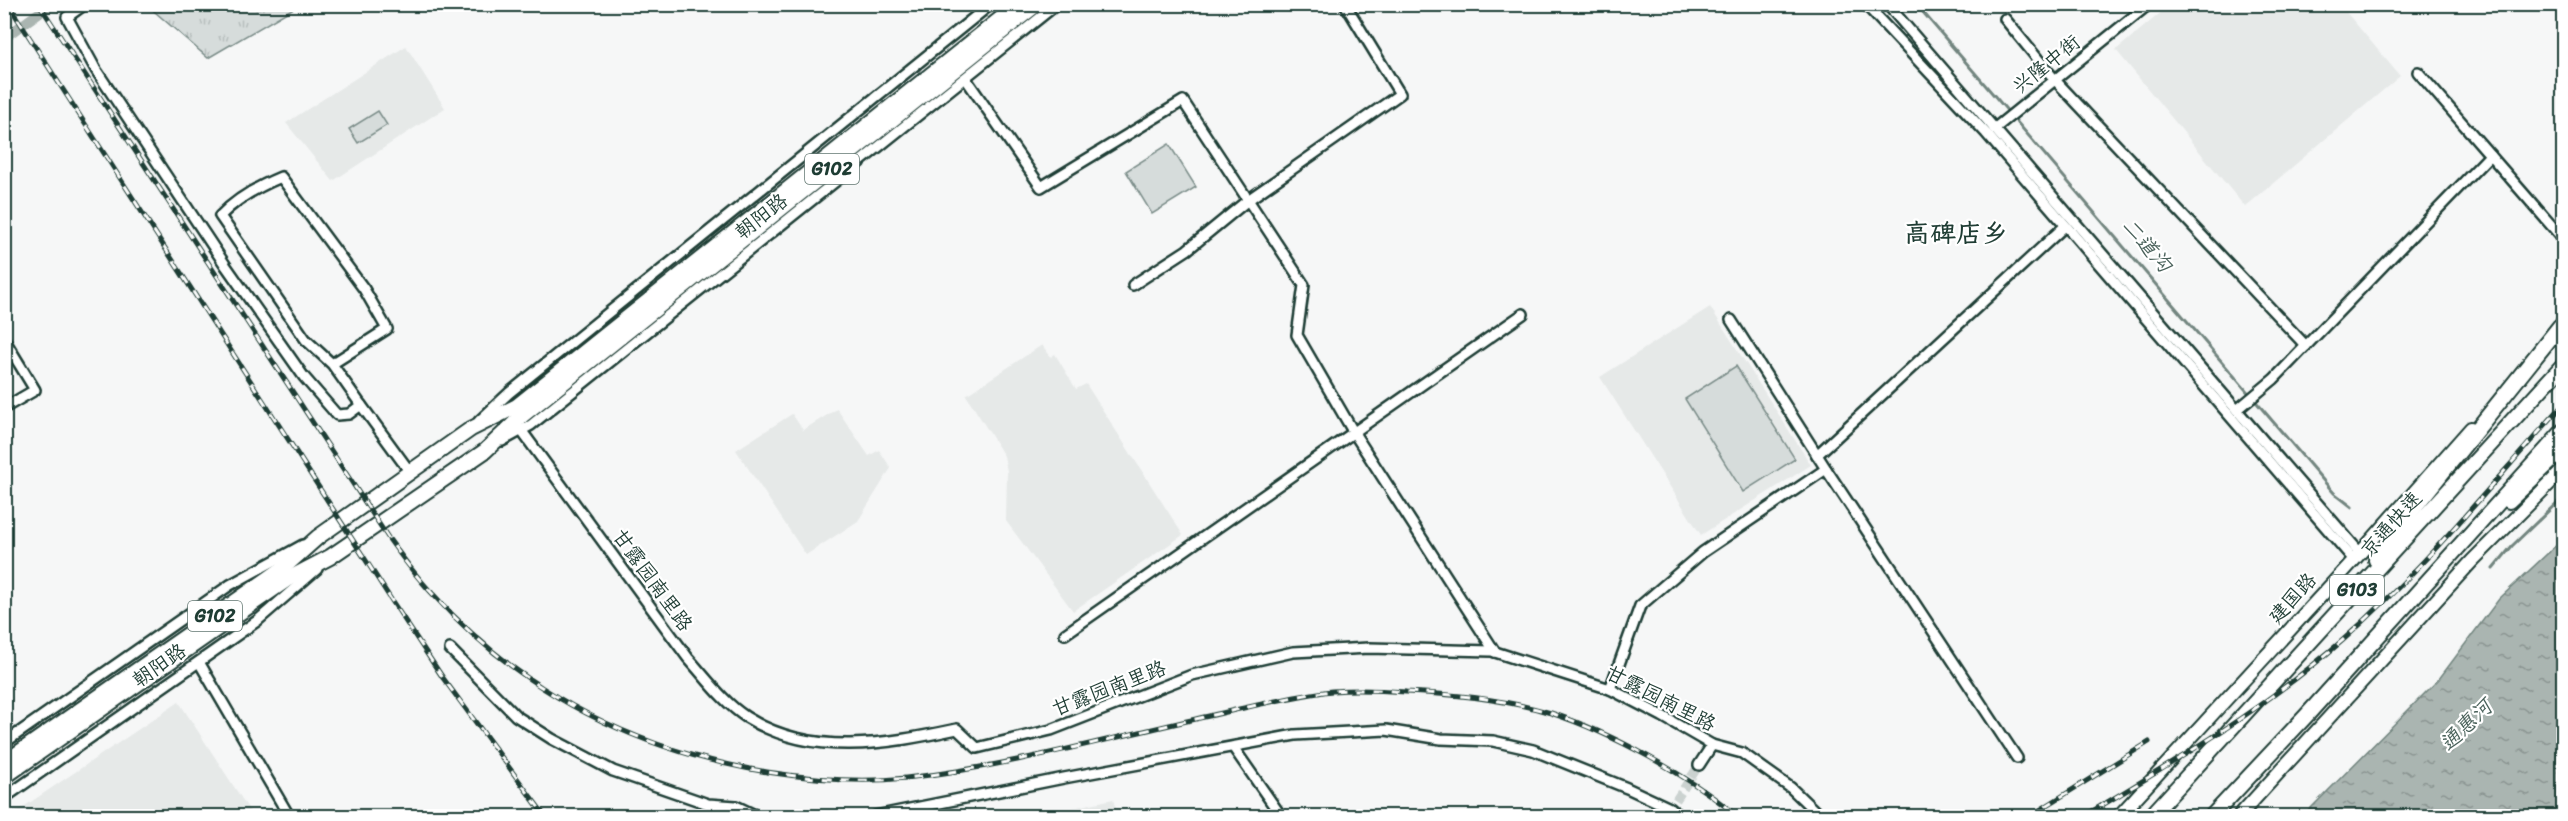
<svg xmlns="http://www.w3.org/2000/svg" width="2568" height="821" font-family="Sriracha,'LXGW WenKai TC',sans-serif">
  <defs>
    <pattern id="park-tufts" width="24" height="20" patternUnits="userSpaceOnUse" patternTransform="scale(1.5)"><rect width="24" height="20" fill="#d6dcdb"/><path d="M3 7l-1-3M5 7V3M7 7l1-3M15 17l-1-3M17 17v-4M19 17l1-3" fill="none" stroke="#b7bebd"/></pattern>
    <pattern id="water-ripples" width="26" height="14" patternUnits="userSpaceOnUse" patternTransform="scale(1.5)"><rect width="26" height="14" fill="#aab5b1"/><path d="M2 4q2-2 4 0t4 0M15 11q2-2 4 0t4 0" fill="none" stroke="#8a9491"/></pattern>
  </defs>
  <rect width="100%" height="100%" fill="#f6f7f7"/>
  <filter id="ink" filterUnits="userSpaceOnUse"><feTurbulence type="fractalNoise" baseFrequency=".0167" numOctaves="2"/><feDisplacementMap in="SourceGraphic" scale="12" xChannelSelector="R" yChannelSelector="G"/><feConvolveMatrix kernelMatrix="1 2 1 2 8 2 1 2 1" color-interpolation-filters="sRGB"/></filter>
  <g filter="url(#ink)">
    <g fill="#e6e9e8">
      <polygon points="2170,5 2340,5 2400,76 2245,207 2116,50"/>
      <polygon points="406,46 445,108 333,181 286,123"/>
      <polygon points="1710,307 1811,465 1701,535 1600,377"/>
      <polygon points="1042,345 1051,357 1055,354 1076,389 1086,384 1183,535 1073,611 1006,521 1007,471 1004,456 966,395"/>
      <polygon points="837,409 869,456 879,450 891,468 858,521 806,555 736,450 792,414 803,430"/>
      <polygon points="179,702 253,816 10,816"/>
      <polygon points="1113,799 1116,810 1121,816 1037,816"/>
    </g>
    <g fill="#d6dcdb" stroke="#7a8c88" stroke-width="1.5">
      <polygon points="378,111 387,125 358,143 349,129"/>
      <polygon points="1169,144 1196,187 1152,214 1126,171"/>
      <polygon points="1736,366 1795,459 1743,492 1685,399"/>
    </g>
    <polygon fill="url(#park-tufts)" stroke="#7a8c88" stroke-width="1.5" points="147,5 299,5 208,58"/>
    <polygon fill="url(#water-ripples)" stroke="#72857f" stroke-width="1.5" points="2563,539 2563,816 2303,816 2439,679 2499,599"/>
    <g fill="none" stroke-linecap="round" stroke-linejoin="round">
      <g stroke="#72857f" stroke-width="3">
        <polyline points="1916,4 2334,493 2352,507"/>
        <polyline points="2493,569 2512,546 2564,496"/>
      </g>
      <polyline stroke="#aab5b1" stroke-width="10" points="4,38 51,4"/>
      <polyline stroke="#cbd2d0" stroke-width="9" stroke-dasharray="9 4.5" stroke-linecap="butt" points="1676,800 1699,765"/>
      <defs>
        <g id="minor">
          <polyline points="85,4 67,17 96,70 226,266 304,377 337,415 349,414 361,405 410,472"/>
          <polyline points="1865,4 1986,133 2354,560"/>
          <polyline points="1887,4 2360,553"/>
          <polyline points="2005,19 2055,80 2306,346"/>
          <polyline points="2418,72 2564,240"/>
          <polyline points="966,79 1041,187 1183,101 1304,285 1297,335 1354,433 1495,652"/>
          <polyline points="1994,129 2149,4"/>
          <polyline points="1133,285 1187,250 1248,200 1400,94 1345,4"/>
          <polyline points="1731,320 1826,469 2017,758"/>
          <polyline points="4,339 35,390 4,408"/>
          <path d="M332 364 306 340 220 216C237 198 257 187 281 177L364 289 387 329 332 364 361 405"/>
          <polyline points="2237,410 2274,379 2490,155"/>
          <polyline points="479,421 509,393 991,4"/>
          <path d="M521 430 688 658C706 678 724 703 746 717 811 758 887 744 957 729L977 748 1051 730 1192 675 1293 652 1369 648 1492 651 1610 689 1662 716 1712 745 1742 753 1791 788 1820 816"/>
          <polyline points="502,441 531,425 1057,4"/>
          <polyline points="1817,455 2065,226"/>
          <polyline points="1065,634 1523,314"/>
          <polyline points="450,649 516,716 552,739 613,771 708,804 736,806 757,816"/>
          <polyline points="199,662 289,816"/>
          <polyline points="1610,689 1640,606 1703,552 1826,469"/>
          <polyline points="4,743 230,585 303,545"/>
          <polyline points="1233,747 1281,816"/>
          <polyline points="1699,765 1712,745"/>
          <polyline points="4,798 257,621 317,569"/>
          <polyline points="875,816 1064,778 1295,735 1386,730 1441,739 1493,741 1533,750 1627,788 1670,808 1679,816"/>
        </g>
        <g id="major">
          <polyline points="2119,816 2354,560 2471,428"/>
          <polyline points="2239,816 2472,561 2564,469"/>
        </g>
        <g id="highway">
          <polyline points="2509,501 2564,449"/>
          <polyline points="2376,560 2398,528 2560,326"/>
          <polyline points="4,763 282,569 318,537 471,429 517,406 1019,4"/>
          <polyline points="4,777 288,579 330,557 485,451 523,415 1037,4"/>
          <polyline points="2151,816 2564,364"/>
          <polyline points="2212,816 2306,716 2564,430"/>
        </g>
      </defs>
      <use href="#minor" stroke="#1f3d34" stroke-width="14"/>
      <use href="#major" stroke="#1f3d34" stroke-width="16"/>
      <use href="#highway" stroke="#1f3d34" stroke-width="18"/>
      <use href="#minor" stroke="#fff" stroke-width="9"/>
      <use href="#major" stroke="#fff" stroke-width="12"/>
      <use href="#highway" stroke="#fff" stroke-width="14"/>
      <defs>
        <g id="rail">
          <polyline points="8,4 394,604 443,678 545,816"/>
          <path d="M39 4 389 539C402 557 415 575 430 591 520 692 634 750 767 772 812 779 861 783 906 778 1008 767 1109 738 1209 716 1250 707 1290 696 1332 691 1356 689 1382 690 1406 692 1454 694 1504 699 1551 713 1612 733 1688 775 1737 816"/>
          <polyline points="2030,816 2149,742"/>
          <path d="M2084 816C2173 763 2264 709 2343 640 2424 569 2491 484 2564 404"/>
        </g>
      </defs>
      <use href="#rail" stroke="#1f3d34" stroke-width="5"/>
      <use href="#rail" stroke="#fff" stroke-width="3" stroke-dasharray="9" stroke-linecap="butt"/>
    </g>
  </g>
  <g text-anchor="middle" stroke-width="4.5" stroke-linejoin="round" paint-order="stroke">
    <g fill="#fff" stroke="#627771" stroke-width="1.5">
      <rect x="805" y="154" width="54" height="30" rx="4.5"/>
      <rect x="2330" y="575" width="54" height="30" rx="4.5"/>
      <rect x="188" y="601" width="54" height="30" rx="4.5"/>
    </g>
    <g font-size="18" font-weight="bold" fill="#1f3d34">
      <text x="832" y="175">G102</text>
      <text x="2357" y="596">G103</text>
      <text x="215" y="622">G102</text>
    </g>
    <g font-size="20" fill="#1f3d34" stroke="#fff">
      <text transform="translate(2046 64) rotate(-39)" y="7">兴隆中街</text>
      <text transform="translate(761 216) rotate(-38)" y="7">朝阳路</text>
      <text transform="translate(2391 524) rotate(-48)" y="7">京通快速</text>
      <text transform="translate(653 580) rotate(54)" y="7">甘露园南里路</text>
      <text transform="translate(2292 598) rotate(-48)" y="7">建国路</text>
      <text transform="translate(159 665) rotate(-35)" y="7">朝阳路</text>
      <text transform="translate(1109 688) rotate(-21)" y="7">甘露园南里路</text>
      <text transform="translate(1661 698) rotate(27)" y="7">甘露园南里路</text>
    </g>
    <g font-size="21" font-style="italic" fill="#49615a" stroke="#fff">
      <text transform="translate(2147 245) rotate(49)" y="7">二道沟</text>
      <text transform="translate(2466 725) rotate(-44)" y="7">通惠河</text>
    </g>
    <g font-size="26" font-weight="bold" fill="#1f3d34" stroke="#fff">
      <text x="1956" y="242">高碑店乡</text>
    </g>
  </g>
  <rect width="2568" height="821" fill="none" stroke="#fff" stroke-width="24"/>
  <rect x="12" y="12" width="2544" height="797" fill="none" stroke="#1f3d34" stroke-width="2" filter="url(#ink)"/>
</svg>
